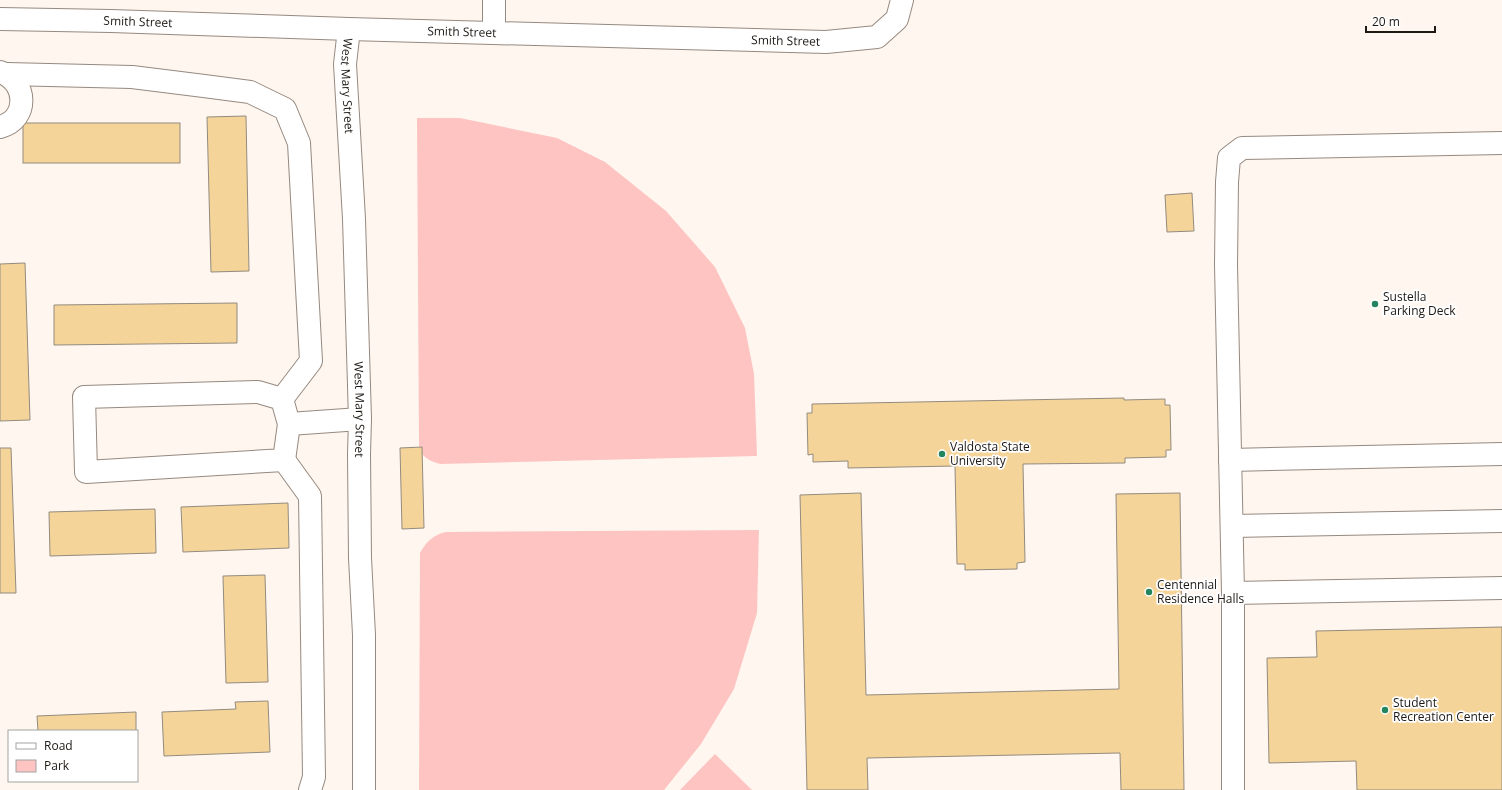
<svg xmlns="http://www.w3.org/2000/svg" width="1502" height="790" font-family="'Open Sans',sans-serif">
  <rect width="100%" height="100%" fill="#fff6ef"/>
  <g fill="#fec4c2">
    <path d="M417 118H460L557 138 605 162 666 211 715 267 745 328 754 374 757 456 440 464C429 461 421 457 419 445Z"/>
    <path d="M759 530 757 613 734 689 701 744 664 790H419L420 553C426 542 433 535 446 532Z"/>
    <polygon points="715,754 752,790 680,790"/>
  </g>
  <g fill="#f5d49a" stroke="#938b7e">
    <polygon points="246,116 249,271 211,272 207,117"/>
    <rect x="23" y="123" width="157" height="40"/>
    <polygon points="1192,193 1194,231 1167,232 1165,195"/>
    <polygon points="25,263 30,420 0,421 0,264"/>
    <polygon points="237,303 237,343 54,345 54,305"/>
    <polygon points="1124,398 1124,400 1165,399 1165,405 1170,405 1171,450 1166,450 1166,457 1125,458 1125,463 1023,464 1025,562 1017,563 1017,569 965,570 965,564 957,564 955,466 848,468 848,461 813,462 813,454 808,455 807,413 812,413 812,404"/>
    <polygon points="422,447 424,528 402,529 400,448"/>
    <polygon points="0,448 11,448 16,593 0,593"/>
    <polygon points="861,493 866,695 1119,689 1116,494 1180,493 1184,790 1121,790 1120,753 867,758 868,790 807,790 800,495"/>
    <polygon points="288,503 289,548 183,552 181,507"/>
    <polygon points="155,509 156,553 50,556 49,512"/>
    <polygon points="265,575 268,682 226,683 223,576"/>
    <polygon points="1502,627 1502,790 1357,790 1356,761 1269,763 1267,658 1317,657 1316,631"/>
    <polygon points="268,701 270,752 164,756 162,712 236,709 235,702"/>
    <polygon points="136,712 136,731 38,731 37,716"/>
  </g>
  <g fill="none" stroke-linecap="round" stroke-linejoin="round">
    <defs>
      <g id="minor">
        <path id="s1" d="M0 19 111 21 349 29 826 42 877 37 897 19 902 0"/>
        <path id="s2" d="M349 29 345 64 354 219 360 419 359 454 360 558 364 635V790"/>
        <polyline points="494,33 494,0"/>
        <path d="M0 72C28 81 29 120 0 127"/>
        <polyline points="7,74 132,77 204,86 250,92 285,109 299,143 311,361 282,399"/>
        <polygon points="258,392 282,399 289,424 284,460 86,472 84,397"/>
        <polyline points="289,424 360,419"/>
        <polyline points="284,460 310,496 314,777 310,790"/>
        <polyline points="1230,460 1502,454"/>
        <polyline points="1232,526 1502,521"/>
        <polyline points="1233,593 1226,265 1227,182 1229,158 1242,148 1502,143"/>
        <polyline points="1233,790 1233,593 1502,588"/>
      </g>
    </defs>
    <use href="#minor" stroke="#96897f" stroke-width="24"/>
    <use href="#minor" stroke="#fff" stroke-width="22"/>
  </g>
  <g fill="#23855d" stroke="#fff" stroke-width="1.5">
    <circle cx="1375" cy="304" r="4"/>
    <circle cx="942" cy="454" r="4"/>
    <circle cx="1149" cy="592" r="4"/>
    <circle cx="1385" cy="710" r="4"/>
  </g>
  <g text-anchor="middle" stroke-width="3.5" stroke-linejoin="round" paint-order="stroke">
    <g font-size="12" fill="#1c1814" stroke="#fff">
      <text dy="4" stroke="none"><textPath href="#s1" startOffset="138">Smith Street</textPath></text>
      <text dy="4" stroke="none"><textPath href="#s1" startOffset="462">Smith Street</textPath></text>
      <text dy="4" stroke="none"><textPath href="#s1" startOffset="786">Smith Street</textPath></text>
      <text dy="4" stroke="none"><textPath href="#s2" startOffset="57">West Mary Street</textPath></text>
      <text dy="4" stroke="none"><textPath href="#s2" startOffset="381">West Mary Street</textPath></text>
    </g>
    <g font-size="12" fill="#1c1814" stroke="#fff" text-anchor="start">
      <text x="1383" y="301">Sustella<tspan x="1383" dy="14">Parking Deck</tspan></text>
      <text x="950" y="451">Valdosta State<tspan x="950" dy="14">University</tspan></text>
      <text x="1157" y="589">Centennial<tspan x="1157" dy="14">Residence Halls</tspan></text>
      <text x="1393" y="707">Student<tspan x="1393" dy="14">Recreation Center</tspan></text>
    </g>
  </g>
  <rect x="8" y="730" width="130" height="52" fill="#ffffff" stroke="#a4a3a1"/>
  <rect x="16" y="743" width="20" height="6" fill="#ffffff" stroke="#a4a3a1"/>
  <text x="44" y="750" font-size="12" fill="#1c1814">Road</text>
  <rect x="16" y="760" width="20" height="12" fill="#fec4c2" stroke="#a4a3a1"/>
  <text x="44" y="770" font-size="12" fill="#1c1814">Park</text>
  <path d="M1366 26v6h69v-6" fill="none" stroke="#1c1814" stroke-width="2"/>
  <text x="1372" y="26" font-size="12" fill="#1c1814" stroke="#ffffff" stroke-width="3" paint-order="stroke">20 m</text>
</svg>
